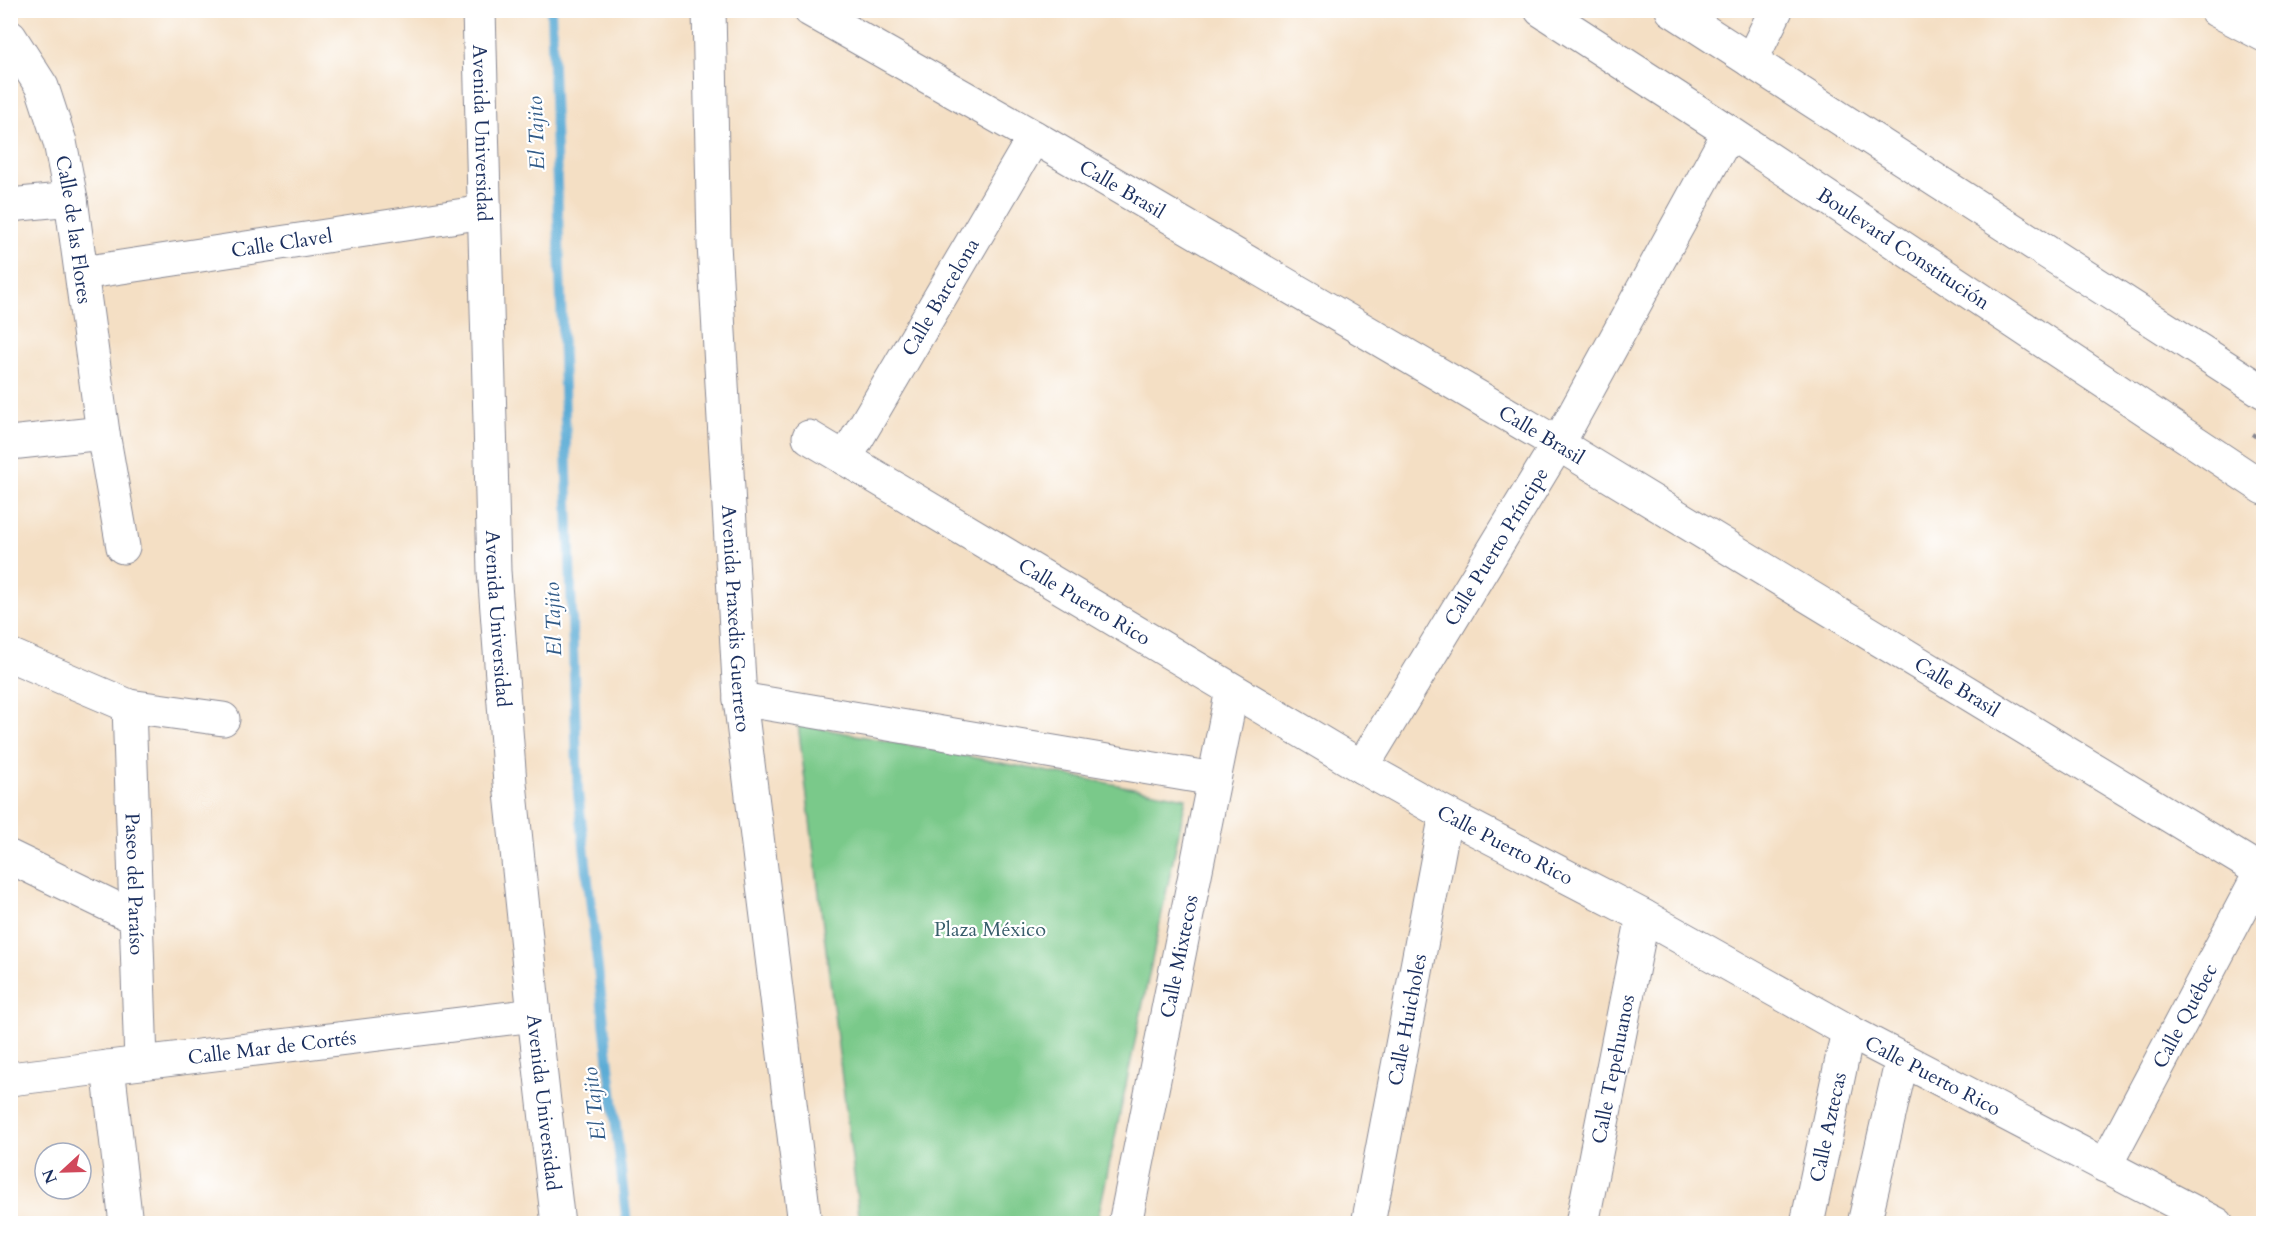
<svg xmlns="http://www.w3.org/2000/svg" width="2274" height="1234" font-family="Cardo,serif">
  <rect width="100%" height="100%" fill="#fff"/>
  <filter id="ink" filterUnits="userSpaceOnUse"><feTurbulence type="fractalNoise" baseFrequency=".0167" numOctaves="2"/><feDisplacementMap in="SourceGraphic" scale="12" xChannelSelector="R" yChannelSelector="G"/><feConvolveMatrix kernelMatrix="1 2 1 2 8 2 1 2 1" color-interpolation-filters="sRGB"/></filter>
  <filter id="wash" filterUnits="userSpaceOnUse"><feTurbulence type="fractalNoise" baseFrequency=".008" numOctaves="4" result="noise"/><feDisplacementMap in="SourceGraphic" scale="24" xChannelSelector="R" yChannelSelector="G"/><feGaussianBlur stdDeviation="1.35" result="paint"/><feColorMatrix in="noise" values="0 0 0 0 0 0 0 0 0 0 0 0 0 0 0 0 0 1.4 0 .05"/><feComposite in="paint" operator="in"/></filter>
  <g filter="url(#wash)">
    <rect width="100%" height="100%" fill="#f4dfc4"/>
    <polygon fill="#7ac98a" stroke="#4a7c74" stroke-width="1.5" points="798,724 1186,798 1097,1223 860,1223"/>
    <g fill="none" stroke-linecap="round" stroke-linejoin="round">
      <polyline stroke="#5bacd5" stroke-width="10" points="551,10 578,793 627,1224"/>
    </g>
  </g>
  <g filter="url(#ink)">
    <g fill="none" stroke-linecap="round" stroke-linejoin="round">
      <defs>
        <g id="street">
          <path id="s1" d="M810 10 1034 137 1558 444 2264 873"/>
          <polyline points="2216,10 2264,35"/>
          <path id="s2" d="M10 37 42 87 60 142 71 199 103 433 123 547"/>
          <polyline points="1751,61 1776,10"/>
          <polyline points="10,205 71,199"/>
          <path id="s3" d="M82 273 484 212"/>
          <path id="s4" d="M809 437 1362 767 1446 814 1643 916 1848 1031 2217 1224"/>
          <polyline points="10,443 103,433"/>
          <path id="s5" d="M845 459 1034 137"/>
          <polyline points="10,655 129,706 223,719"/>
          <polyline points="740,699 1214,779"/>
          <path id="s6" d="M129 706 141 1062"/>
          <path id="s7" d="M1362 767 1558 444 1729 132"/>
          <polyline points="10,857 136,918"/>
          <polyline points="108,1067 126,1224"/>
          <path id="s8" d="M10 1079 534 1015"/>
          <path id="s9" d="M2105 1166 2264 866"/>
          <path id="s10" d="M1125 1224 1232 690"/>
          <path id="s11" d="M1368 1224 1446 814"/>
          <path id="s12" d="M1582 1224 1643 916"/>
          <path id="s13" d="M1807 1224 1848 1031"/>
          <polyline points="1864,1224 1902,1059"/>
        </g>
        <g id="secondary">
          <path id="s14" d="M479 10 494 571 510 783 534 1015 558 1224"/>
          <path id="s15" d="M709 10 714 244 740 699 805 1224"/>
        </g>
        <g id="primary">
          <path id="s16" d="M1541 10 1729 132 2264 488"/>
          <polyline points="1672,10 2264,392"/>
        </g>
      </defs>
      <use href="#street" stroke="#888791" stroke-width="35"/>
      <use href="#secondary" stroke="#888791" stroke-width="35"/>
      <use href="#primary" stroke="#888791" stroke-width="35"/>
      <polyline stroke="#888791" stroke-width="4" stroke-dasharray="4.5 4.5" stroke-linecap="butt" points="2252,434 2264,442"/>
      <use href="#street" stroke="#fff" stroke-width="33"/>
      <use href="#secondary" stroke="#fff" stroke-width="33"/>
      <use href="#primary" stroke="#fff" stroke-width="33"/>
    </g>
  </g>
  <g text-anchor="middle" stroke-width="4.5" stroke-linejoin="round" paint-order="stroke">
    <g font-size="20" fill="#1b2f5e" stroke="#fff">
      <text dy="7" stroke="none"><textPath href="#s14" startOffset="123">Avenida Universidad</textPath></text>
      <text dy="7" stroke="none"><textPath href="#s1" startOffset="360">Calle Brasil</textPath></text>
      <text dy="7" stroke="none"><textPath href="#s2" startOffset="206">Calle de las Flores</textPath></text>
      <text dy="7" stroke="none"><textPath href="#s3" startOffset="202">Calle Clavel</textPath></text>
      <text dy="7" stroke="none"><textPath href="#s16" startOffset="434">Boulevard Constitución</textPath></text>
      <text dy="7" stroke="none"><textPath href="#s5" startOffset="188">Calle Barcelona</textPath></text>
      <text dy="7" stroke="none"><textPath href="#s1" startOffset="846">Calle Brasil</textPath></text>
      <text dy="7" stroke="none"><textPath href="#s7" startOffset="258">Calle Puerto Príncipe</textPath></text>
      <text dy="7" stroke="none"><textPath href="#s4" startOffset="321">Calle Puerto Rico</textPath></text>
      <text dy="7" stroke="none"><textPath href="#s14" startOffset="609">Avenida Universidad</textPath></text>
      <text dy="7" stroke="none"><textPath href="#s15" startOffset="609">Avenida Praxedis Guerrero</textPath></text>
      <text dy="7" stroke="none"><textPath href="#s1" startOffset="1332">Calle Brasil</textPath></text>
      <text dy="7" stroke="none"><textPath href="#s4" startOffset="807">Calle Puerto Rico</textPath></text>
      <text dy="7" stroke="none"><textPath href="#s6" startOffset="178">Paseo del Paraíso</textPath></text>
      <text dy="7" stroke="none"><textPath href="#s10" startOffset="273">Calle Mixtecos</textPath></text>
      <text dy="7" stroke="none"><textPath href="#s9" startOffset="170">Calle Québec</textPath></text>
      <text dy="7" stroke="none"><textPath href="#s11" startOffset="208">Calle Huicholes</textPath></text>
      <text dy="7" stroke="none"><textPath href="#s8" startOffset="264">Calle Mar de Cortés</textPath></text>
      <text dy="7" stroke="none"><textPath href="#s12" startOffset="158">Calle Tepehuanos</textPath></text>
      <text dy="7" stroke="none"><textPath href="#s4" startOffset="1293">Calle Puerto Rico</textPath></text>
      <text dy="7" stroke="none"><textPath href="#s14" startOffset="1095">Avenida Universidad</textPath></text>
      <text dy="7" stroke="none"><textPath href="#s13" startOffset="99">Calle Aztecas</textPath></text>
    </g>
    <g font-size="20" fill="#385d6b" stroke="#fff">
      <text x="990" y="936">Plaza México</text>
    </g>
    <g font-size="21" font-style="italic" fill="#315b88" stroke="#fff">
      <text transform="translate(536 133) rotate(-92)" y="7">El Tajito</text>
      <text transform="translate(553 619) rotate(-92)" y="7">El Tajito</text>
      <text transform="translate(594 1104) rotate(-97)" y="7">El Tajito</text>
    </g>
  </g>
  <rect width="2274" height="1234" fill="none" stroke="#fff" stroke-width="36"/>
  <g transform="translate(63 1171) rotate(248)"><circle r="28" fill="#ffffff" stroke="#a4acbf" stroke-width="1.5"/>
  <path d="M0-4.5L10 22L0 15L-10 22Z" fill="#d1495b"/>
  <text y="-9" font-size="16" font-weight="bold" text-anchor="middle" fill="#1b2f5e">N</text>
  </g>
</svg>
